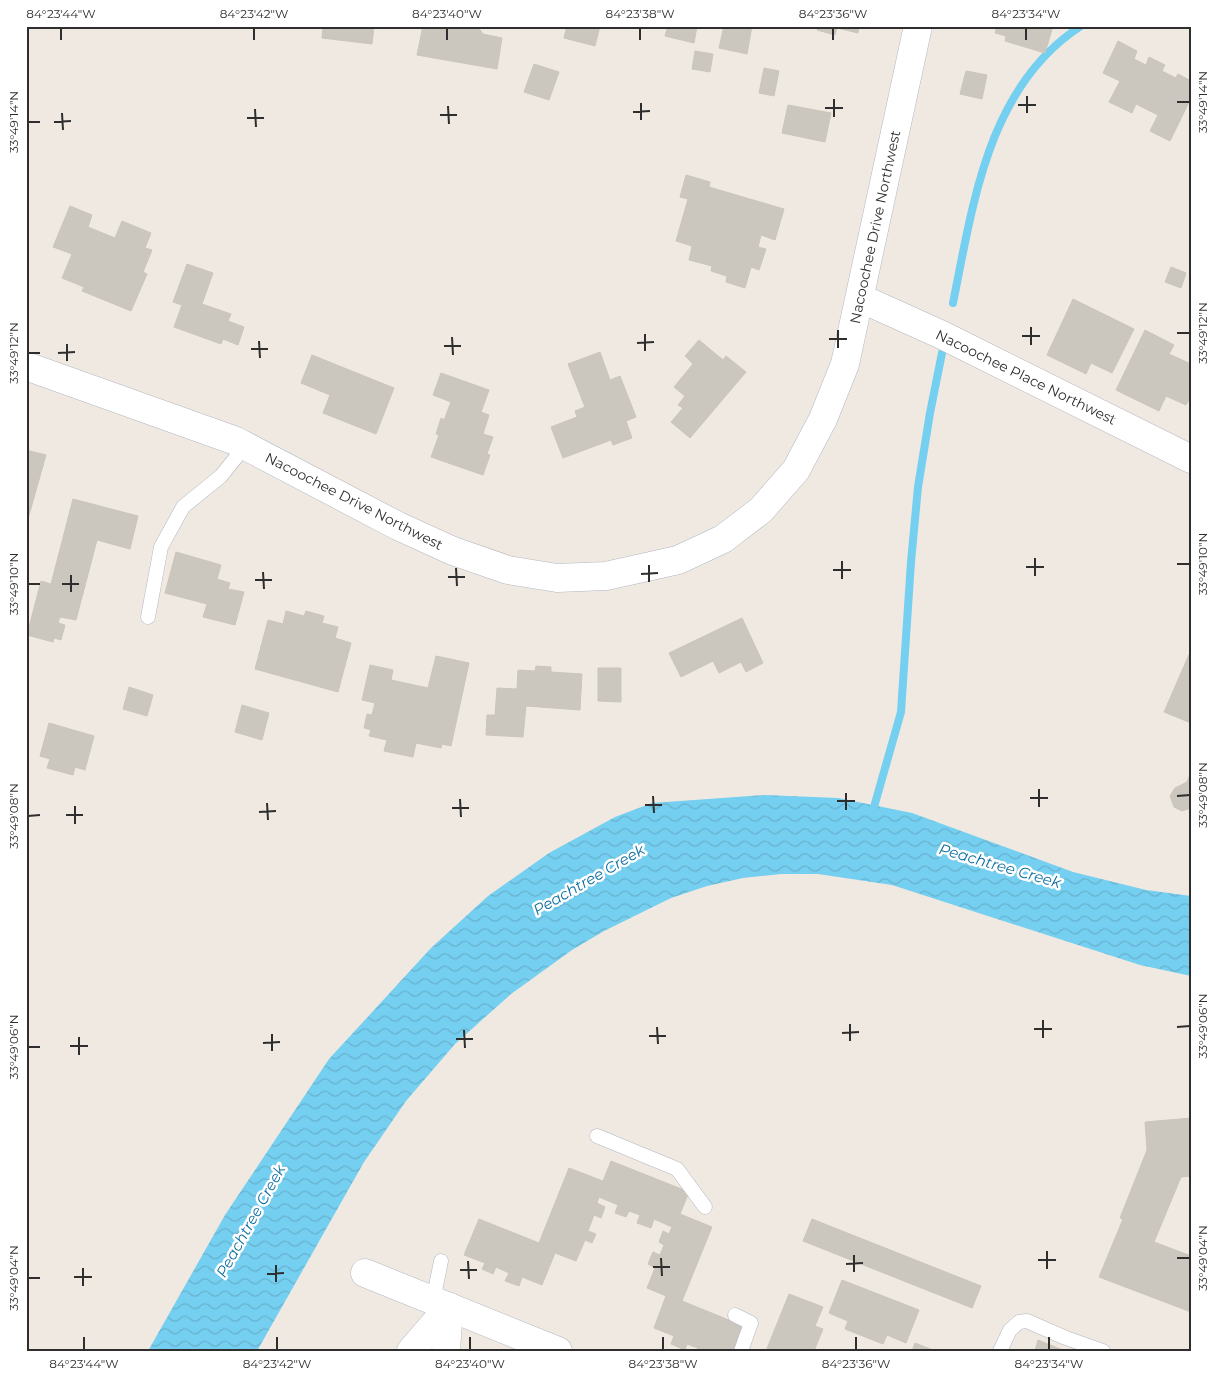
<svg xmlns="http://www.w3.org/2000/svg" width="1217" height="1377" font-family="Montserrat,sans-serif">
  <defs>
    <pattern id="water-waves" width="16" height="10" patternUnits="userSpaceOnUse" patternTransform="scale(1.25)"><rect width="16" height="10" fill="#75cff0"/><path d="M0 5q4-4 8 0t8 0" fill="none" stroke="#66b2ce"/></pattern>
  </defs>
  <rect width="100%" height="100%" fill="#efe9e1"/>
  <polygon fill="url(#water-waves)" points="764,795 838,798 912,813 1073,872 1146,890 1191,896 1191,976 1140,965 892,885 818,874 781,874 743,878 707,886 671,898 604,931 572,950 511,994 455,1044 406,1101 364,1162 257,1351 148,1351 225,1215 329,1059 431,948 488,896 549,853 615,817 652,803"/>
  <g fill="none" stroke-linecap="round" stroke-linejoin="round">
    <g stroke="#75cff0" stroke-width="8">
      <path d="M953 303C973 204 988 86 1081 26"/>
      <polyline points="872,814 901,712 911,562 918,487 930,413 942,353"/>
    </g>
  </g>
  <g fill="#cbc7bf" stroke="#cbc5ba">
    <polygon points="323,26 374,26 372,44 322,38"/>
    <polygon points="423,26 477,26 483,34 502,38 497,69 417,55"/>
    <polygon points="567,26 600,26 595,46 564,38"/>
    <polygon points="668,26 697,26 694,43 665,36"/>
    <polygon points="724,26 752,26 747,54 719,48"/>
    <polygon points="818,26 859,26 858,33 837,28 835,35 817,30"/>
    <polygon points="997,26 1053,26 1045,53 1005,41 1006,36 995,33"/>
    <polygon points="1118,41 1137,51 1134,59 1146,65 1149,57 1165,65 1162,71 1176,78 1178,74 1191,81 1191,98 1170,141 1150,131 1158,115 1136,104 1132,113 1109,102 1120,81 1103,73"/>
    <polygon points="695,51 713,54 710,72 692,69"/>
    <polygon points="534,64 559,72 549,100 524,92"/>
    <polygon points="764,68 779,71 774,96 759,93"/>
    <polygon points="966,71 987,75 982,99 960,94"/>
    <polygon points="788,105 831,113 825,142 782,133"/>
    <polygon points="686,175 710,182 709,187 784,209 775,240 761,235 758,247 766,249 759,270 751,267 745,288 726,282 727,276 711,271 712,266 689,260 692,246 676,241 688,199 680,197"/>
    <polygon points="70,206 92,215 88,227 115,238 122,221 151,233 145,248 152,250 143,272 147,274 131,311 82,291 84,287 62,278 72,254 53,247"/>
    <polygon points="187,264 213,273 202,304 231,314 228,321 244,327 238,345 223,339 221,344 174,327 182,305 173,302"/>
    <polygon points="1171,267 1186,273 1181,288 1165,282"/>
    <polygon points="1073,299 1134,329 1112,373 1091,363 1086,374 1047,355"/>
    <polygon points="1145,330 1174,345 1169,354 1191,364 1191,396 1186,405 1166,396 1159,411 1116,390"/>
    <polygon points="699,340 723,360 726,356 746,372 690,438 671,422 683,408 678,405 685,396 674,387 693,364 685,356"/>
    <polygon points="600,352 610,380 620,376 636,417 626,421 632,438 613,445 611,440 563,458 551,427 577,417 575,411 585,407 568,364"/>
    <polygon points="312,355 394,388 376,434 323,413 330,395 301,383"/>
    <polygon points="441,373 489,390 481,412 489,415 483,434 493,437 487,454 490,455 483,475 431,457 439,435 436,434 441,418 444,420 451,402 433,395"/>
    <polygon points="26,450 46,455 26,526"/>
    <polygon points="73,499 138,516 130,549 97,540 76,620 60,617 58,623 65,625 61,640 54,638 53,642 27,635 41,581 51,584"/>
    <polygon points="176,552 221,565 217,579 230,583 228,589 244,592 235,625 203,617 207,604 165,593"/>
    <polygon points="286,611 304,616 306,611 324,616 322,623 338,627 335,638 351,643 338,692 255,669 268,620 283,624"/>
    <polygon points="742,618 763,663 746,672 741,662 719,673 713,661 681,677 669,653"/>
    <polygon points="1191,650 1191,723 1164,712"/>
    <polygon points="436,656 469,663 451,746 442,744 441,748 416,743 413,757 384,751 387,740 369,736 371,730 364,728 367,714 372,715 375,703 362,700 370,665 393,670 391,680 428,688"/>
    <polygon points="536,666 551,667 551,672 582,674 580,710 526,706 523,737 486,735 487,715 495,715 497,688 517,689 518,670 535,671"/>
    <polygon points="598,668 621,668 621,702 598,701"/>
    <polygon points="129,687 153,695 147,716 123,709"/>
    <polygon points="242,705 269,713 262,740 235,732"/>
    <polygon points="49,723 94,736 85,770 75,767 73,775 47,768 50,759 40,756"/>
    <polygon points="1191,772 1191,808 1182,811 1174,807 1170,796 1175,788 1187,782"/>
    <polygon points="1191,1118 1191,1176 1181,1177 1154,1242 1191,1256 1191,1312 1099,1277 1123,1219 1120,1218 1147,1150 1145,1122"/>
    <polygon points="611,1161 689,1192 680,1214 712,1227 682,1301 746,1327 736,1351 696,1351 698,1348 687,1344 685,1350 671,1344 674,1336 654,1328 666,1296 647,1288 655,1268 648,1264 653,1252 660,1255 664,1245 659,1242 663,1231 669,1234 672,1227 654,1219 651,1228 637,1223 640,1215 629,1211 626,1217 615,1213 618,1205 599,1197 597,1203 605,1207 601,1218 594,1215 588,1231 596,1234 592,1243 585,1240 576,1261 555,1253 542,1285 522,1277 519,1286 505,1281 509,1273 496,1267 493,1274 482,1269 485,1263 464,1255 479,1219 539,1243 569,1168 603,1181"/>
    <polygon points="812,1219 981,1286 972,1308 803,1241"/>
    <polygon points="842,1280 919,1310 906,1343 887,1335 883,1344 845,1329 848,1321 829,1313"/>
    <polygon points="789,1294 823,1307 815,1326 823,1329 814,1351 766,1351"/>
    <polygon points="1038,1340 1065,1351 1035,1351"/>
    <polygon points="915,1343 935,1351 912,1351"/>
  </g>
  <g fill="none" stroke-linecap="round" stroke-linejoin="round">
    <defs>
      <g id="lane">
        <polyline points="148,617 161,547 183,507 221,476 245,446"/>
        <polyline points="597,1136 677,1169 705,1207"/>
        <polyline points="433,1301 441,1261"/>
        <polyline points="735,1315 751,1323 741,1351"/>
        <polyline points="1000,1351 1010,1330 1019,1322 1027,1321 1066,1338 1103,1351"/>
      </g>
      <g id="street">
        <polyline points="860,298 942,335 1191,459"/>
        <polyline points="26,366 236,441 398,526 453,551 508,570 557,578 606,576 678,560 723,539 761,510 796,470 823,419 845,364 918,26"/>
        <polyline points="365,1273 558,1351"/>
        <polyline points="411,1351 449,1307"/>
        <polyline points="446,1351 449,1307"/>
      </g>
    </defs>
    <use href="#lane" stroke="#b4b7c1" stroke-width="15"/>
    <use href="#street" stroke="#b4b7c1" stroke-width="29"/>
    <use href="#lane" stroke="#fff" stroke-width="14"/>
    <use href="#street" stroke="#fff" stroke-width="28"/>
  </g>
  <path fill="none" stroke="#2e2e2e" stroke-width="2" d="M61 28V40M254 28V40M447 28V40M640 28V40M833 28V40M1026 28V40M1027 96V113M834 99V117M1177 102H1190M641 103V120M1018 105H1036M448 106 449 124M825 108H843M255 109 256 127M633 112 650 111M62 113 63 130M440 115H457M247 118H264M28 122H40M54 122 71 121M1031 327V345M838 330V348M1177 333H1190M645 334V351M1022 336H1040M452 337 453 355M829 339H847M259 341 260 358M637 343 654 342M67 344V361M444 346H461M251 349H268M28 353H40M58 353 75 352M1035 558V576M842 561V579M1177 564H1190M649 565V582M1026 567H1044M456 568 457 586M833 570H851M263 572 264 589M641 574 658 573M71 575V592M448 577H465M255 580H272M28 584H40M62 584H79M1039 789V807M846 793V810M653 796 654 813M1177 796 1190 795M1030 798H1048M460 799 461 817M837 801H855M267 803 268 820M645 805H662M75 806V824M452 808H469M259 812 276 811M66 815H83M28 816 40 815M1043 1020V1038M850 1024V1041M657 1027 658 1044M1177 1027 1190 1026M1034 1029H1052M464 1030 465 1048M842 1033 859 1032M272 1034V1051M649 1036H666M79 1037V1055M456 1039H473M263 1043 280 1042M70 1046H88M28 1047H40M1047 1251V1269M854 1255V1272M661 1258 662 1276M1177 1258H1190M1038 1260H1056M468 1261 469 1279M846 1264 863 1263M276 1265V1282M653 1267H670M83 1268V1286M460 1270H477M267 1274 284 1273M74 1277H92M28 1278H40M84 1337V1350M277 1337V1350M470 1337V1350M663 1337V1350M856 1337V1350M1049 1337V1350"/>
  <g text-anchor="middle" stroke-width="5" stroke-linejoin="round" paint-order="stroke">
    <g font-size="14" fill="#2e2e2e" stroke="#fff">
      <text transform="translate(875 227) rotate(-78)" y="5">Nacoochee Drive Northwest</text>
      <text transform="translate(1026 377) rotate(26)" y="5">Nacoochee Place Northwest</text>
      <text transform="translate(354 501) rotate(27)" y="5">Nacoochee Drive Northwest</text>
    </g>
    <g font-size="15" font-style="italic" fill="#0d6fa3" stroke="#fff">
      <text transform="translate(1000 866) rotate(16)" y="5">Peachtree Creek</text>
      <text transform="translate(589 880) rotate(-30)" y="5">Peachtree Creek</text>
      <text transform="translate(251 1221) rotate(-61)" y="5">Peachtree Creek</text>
    </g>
  </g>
  <rect width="1217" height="1377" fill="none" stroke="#ffffff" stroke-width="55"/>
  <rect x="28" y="28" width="1162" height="1322" fill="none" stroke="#2e2e2e" stroke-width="2"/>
  <g font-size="12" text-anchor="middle" fill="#2e2e2e">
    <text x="61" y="18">84°23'44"W</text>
    <text x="254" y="18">84°23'42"W</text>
    <text x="447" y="18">84°23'40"W</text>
    <text x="640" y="18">84°23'38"W</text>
    <text x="833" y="18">84°23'36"W</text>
    <text x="1026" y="18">84°23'34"W</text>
    <text transform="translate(1203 102) rotate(-90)" y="4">33°49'14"N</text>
    <text transform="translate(14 122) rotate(-90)" y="4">33°49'14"N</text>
    <text transform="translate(1203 333) rotate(-90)" y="4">33°49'12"N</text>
    <text transform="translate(14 353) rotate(-90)" y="4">33°49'12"N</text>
    <text transform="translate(1203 564) rotate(-90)" y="4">33°49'10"N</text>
    <text transform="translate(14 584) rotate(-90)" y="4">33°49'10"N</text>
    <text transform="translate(1203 795) rotate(-90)" y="4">33°49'08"N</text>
    <text transform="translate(14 816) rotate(-90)" y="4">33°49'08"N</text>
    <text transform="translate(1203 1026) rotate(-90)" y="4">33°49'06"N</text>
    <text transform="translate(14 1047) rotate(-90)" y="4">33°49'06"N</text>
    <text transform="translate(1203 1258) rotate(-90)" y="4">33°49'04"N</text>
    <text transform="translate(14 1278) rotate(-90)" y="4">33°49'04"N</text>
    <text x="84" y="1368">84°23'44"W</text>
    <text x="277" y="1368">84°23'42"W</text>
    <text x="470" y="1368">84°23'40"W</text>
    <text x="663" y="1368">84°23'38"W</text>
    <text x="856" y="1368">84°23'36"W</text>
    <text x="1049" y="1368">84°23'34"W</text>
  </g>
</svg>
